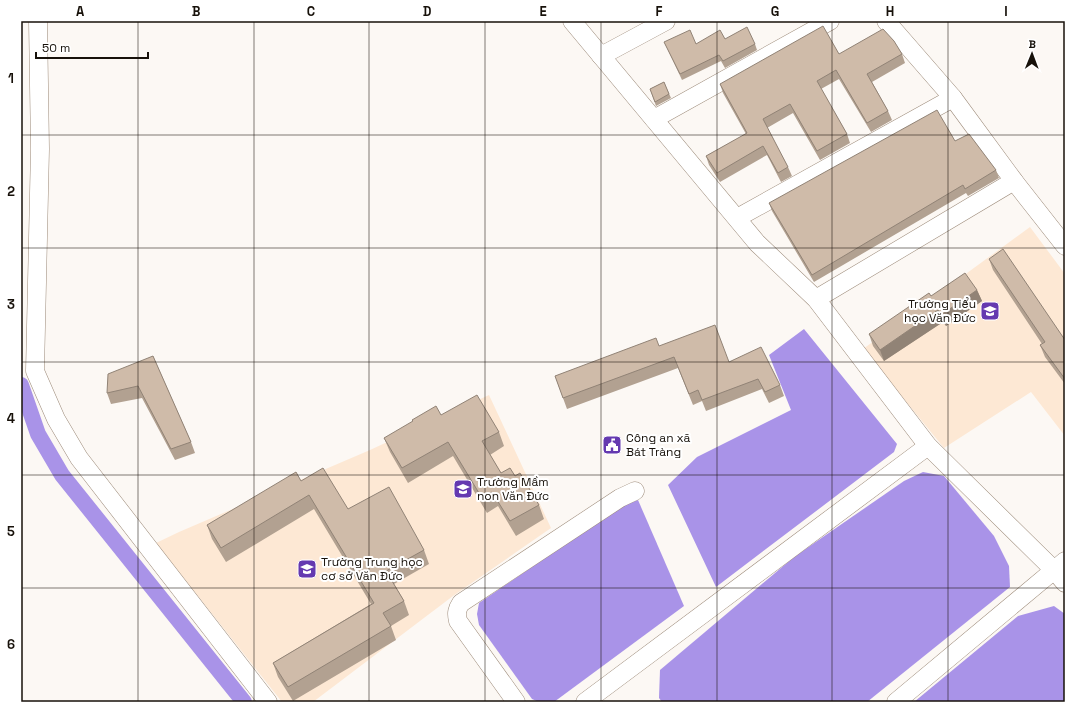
<svg xmlns="http://www.w3.org/2000/svg" width="1086" height="723" font-family="'Space Grotesk',sans-serif">
  <rect width="100%" height="100%" fill="#fcf8f4"/>
  <g fill="#fde8d4">
    <polygon points="1030,227 1065,274 1065,436 1031,392 944,448 863,349"/>
    <polygon points="489,395 551,528 453,596 313,702 282,702 156,543 179,532 370,450"/>
  </g>
  <g fill="#a993e8">
    <polygon points="804,329 897,444 894,452 716,587 668,485 697,457 791,410 769,355"/>
    <polygon points="923,472 944,476 994,536 1009,566 1010,587 867,702 662,702 659,698 660,670 794,557 904,481"/>
    <polygon points="638,500 684,606 554,702 539,702 532,699 479,625 477,614 479,603 624,504"/>
    <polygon points="1054,606 1065,614 1065,702 914,702 1018,616"/>
  </g>
  <g fill="none" stroke-linecap="round" stroke-linejoin="round">
    <polyline stroke="#a993e8" stroke-width="16" points="21,385 38,434 62,475 244,702"/>
    <defs>
      <g id="street">
        <polyline points="38,21 40,149 35,371 56,419 79,458 268,702"/>
        <polyline points="572,21 757,243 816,299 928,446 1054,570 1065,583"/>
        <polyline points="886,21 953,98 1014,181 1065,246"/>
        <polyline points="601,56 666,21"/>
        <polyline points="654,119 830,21"/>
        <polyline points="737,218 953,98"/>
        <polyline points="816,299 1014,181"/>
        <path d="M516 702 458 621C456 613 457 609 461 603L620 498 635 491"/>
        <polyline points="585,702 928,446"/>
        <polyline points="896,702 1065,561"/>
      </g>
    </defs>
    <use href="#street" stroke="#9c8a79" stroke-width="19"/>
    <use href="#street" stroke="#fff" stroke-width="18"/>
  </g>
  <g fill="#b2a191">
    <polygon points="725,39 755,44 757,50 725,68 721,61 682,80 667,48 664,42 696,44"/>
    <polygon points="839,54 902,54 905,63 872,82 888,111 892,120 871,132 839,79 821,89 847,134 850,143 820,160 793,113 767,128 788,167 792,176 781,182 767,155 720,182 709,165 706,156 746,134 723,93 720,84"/>
    <polygon points="664,82 671,98 656,106 650,89"/>
    <polygon points="996,170 999,178 968,196 966,193 814,282 772,211 769,203"/>
    <polygon points="989,259 1059,332 1065,340 1065,384 1045,357 1040,345 1042,344 993,270"/>
    <polygon points="977,290 982,301 946,326 943,322 884,361 873,346 869,334 931,296"/>
    <polygon points="659,346 729,362 780,385 784,396 769,403 762,389 706,411 702,401 693,405 678,368 567,409 555,376"/>
    <polygon points="153,356 191,442 195,453 175,460 142,398 111,404 107,393"/>
    <polygon points="441,415 499,432 504,446 490,455 501,473 515,476 539,505 544,519 516,536 498,506 487,513 453,456 408,483 390,452 384,438"/>
    <polygon points="301,481 348,509 424,550 429,564 394,584 404,601 409,615 391,626 396,640 293,701 278,677 273,663 371,604 314,509 226,562 212,539 207,525"/>
  </g>
  <g fill="#918376">
    <polygon points="977,290 982,301 946,326 941,315"/>
    <polygon points="938,310 943,322 884,361 880,350"/>
  </g>
  <g fill="#cfbba9" stroke="#918376">
    <polygon points="823,26 839,54 883,29 894,41 902,54 867,74 888,111 867,123 836,70 817,81 847,134 817,151 790,104 763,119 788,167 778,173 763,146 717,173 706,156 747,133 720,84"/>
    <polygon points="747,27 755,44 723,61 719,55 680,74 664,42 690,30 696,44 720,30 725,39"/>
    <polygon points="664,82 669,94 655,102 650,89"/>
    <polygon points="937,110 955,141 969,134 996,170 965,189 963,185 812,275 769,203"/>
    <polygon points="1003,249 1065,340 1065,379 1040,345 1045,342 989,259"/>
    <polygon points="965,273 977,290 941,315 938,310 880,350 869,334 929,293 931,296"/>
    <polygon points="715,325 729,362 761,347 780,385 765,392 758,379 702,400 698,390 689,394 674,357 563,398 555,376 656,338 659,346"/>
    <polygon points="153,356 191,442 171,449 138,386 107,393 108,374"/>
    <polygon points="477,395 499,432 482,441 501,473 510,468 515,476 520,473 539,505 510,521 492,492 482,498 448,442 402,468 384,438 413,421 412,420 436,406 441,415"/>
    <polygon points="323,468 348,509 389,487 424,550 386,571 404,601 383,613 391,626 288,687 273,663 374,603 309,495 221,548 207,525 296,472 301,481"/>
  </g>
  <path fill="none" stroke="#17110a" stroke-width="1" stroke-opacity="0.55" d="M138 21V702M254 21V702M369 21V702M485 21V702M601 21V702M717 21V702M832 21V702M948 21V702M21 135H1065M21 248H1065M21 362H1065M21 475H1065M21 588H1065"/>
  <defs>
    <symbol id="school-square" viewBox="-11 -11 22 22"><rect x="-9" y="-9" width="18" height="18" rx="4" fill="#6439b0" stroke="#fff"/><path d="M0-5L7-2L0 1L-7-2ZM-4 1L0 2.5L4 1V4Q0 6-4 4Z" fill="#fff"/></symbol>
    <symbol id="civic-square" viewBox="-11 -11 22 22"><rect x="-9" y="-9" width="18" height="18" rx="4" fill="#6439b0" stroke="#fff"/><path d="M-.6-6.5H3V-4.5H.6V-3L4-1V1h2V6H-6V1h2V-1L-.6-3ZM-1.2 2.5V6h2.4V2.5Z" fill="#fff"/></symbol>
  </defs>
  <g fill-rule="evenodd">
    <use href="#school-square" x="979" y="300" width="22" height="22"/>
    <use href="#civic-square" x="601" y="434" width="22" height="22"/>
    <use href="#school-square" x="452" y="478" width="22" height="22"/>
    <use href="#school-square" x="296" y="558" width="22" height="22"/>
  </g>
  <g text-anchor="middle" stroke-width="4" stroke-linejoin="round" paint-order="stroke">
    <g font-size="12" fill="#17110a" stroke="#fff" text-anchor="start">
      <text x="976" y="308" text-anchor="end">Trường Tiểu<tspan x="976" dy="14">học Văn Đức</tspan></text>
      <text x="626" y="442">Công an xã<tspan x="626" dy="14">Bát Tràng</tspan></text>
      <text x="477" y="486">Trường Mầm<tspan x="477" dy="14">non Văn Đức</tspan></text>
      <text x="321" y="566">Trường Trung học<tspan x="321" dy="14">cơ sở Văn Đức</tspan></text>
    </g>
  </g>
  <rect width="1086" height="723" fill="none" stroke="#ffffff" stroke-width="44"/>
  <g transform="translate(1032 54) rotate(1)" stroke="#ffffff" stroke-width="3" paint-order="stroke">
  <path d="M0-3L7 15L0 10L-7 15Z" fill="#17110a"/>
  <text y="-6" font-size="11" font-weight="bold" text-anchor="middle" fill="#17110a">B</text>
  </g>
  <path d="M36 52v6h112v-6" fill="none" stroke="#17110a" stroke-width="2"/>
  <text x="42" y="52" font-size="12" fill="#17110a" stroke="#ffffff" stroke-width="3" paint-order="stroke">50 m</text>
  <rect x="22" y="22" width="1042" height="679" fill="none" stroke="#17110a" stroke-width="1.5"/>
  <g font-size="13" text-anchor="middle" font-weight="bold" fill="#17110a">
    <text x="80" y="16">A</text>
    <text x="196" y="16">B</text>
    <text x="311" y="16">C</text>
    <text x="427" y="16">D</text>
    <text x="543" y="16">E</text>
    <text x="659" y="16">F</text>
    <text x="775" y="16">G</text>
    <text x="890" y="16">H</text>
    <text x="1006" y="16">I</text>
    <text x="11" y="83">1</text>
    <text x="11" y="196">2</text>
    <text x="11" y="309">3</text>
    <text x="11" y="423">4</text>
    <text x="11" y="536">5</text>
    <text x="11" y="649">6</text>
  </g>
</svg>
